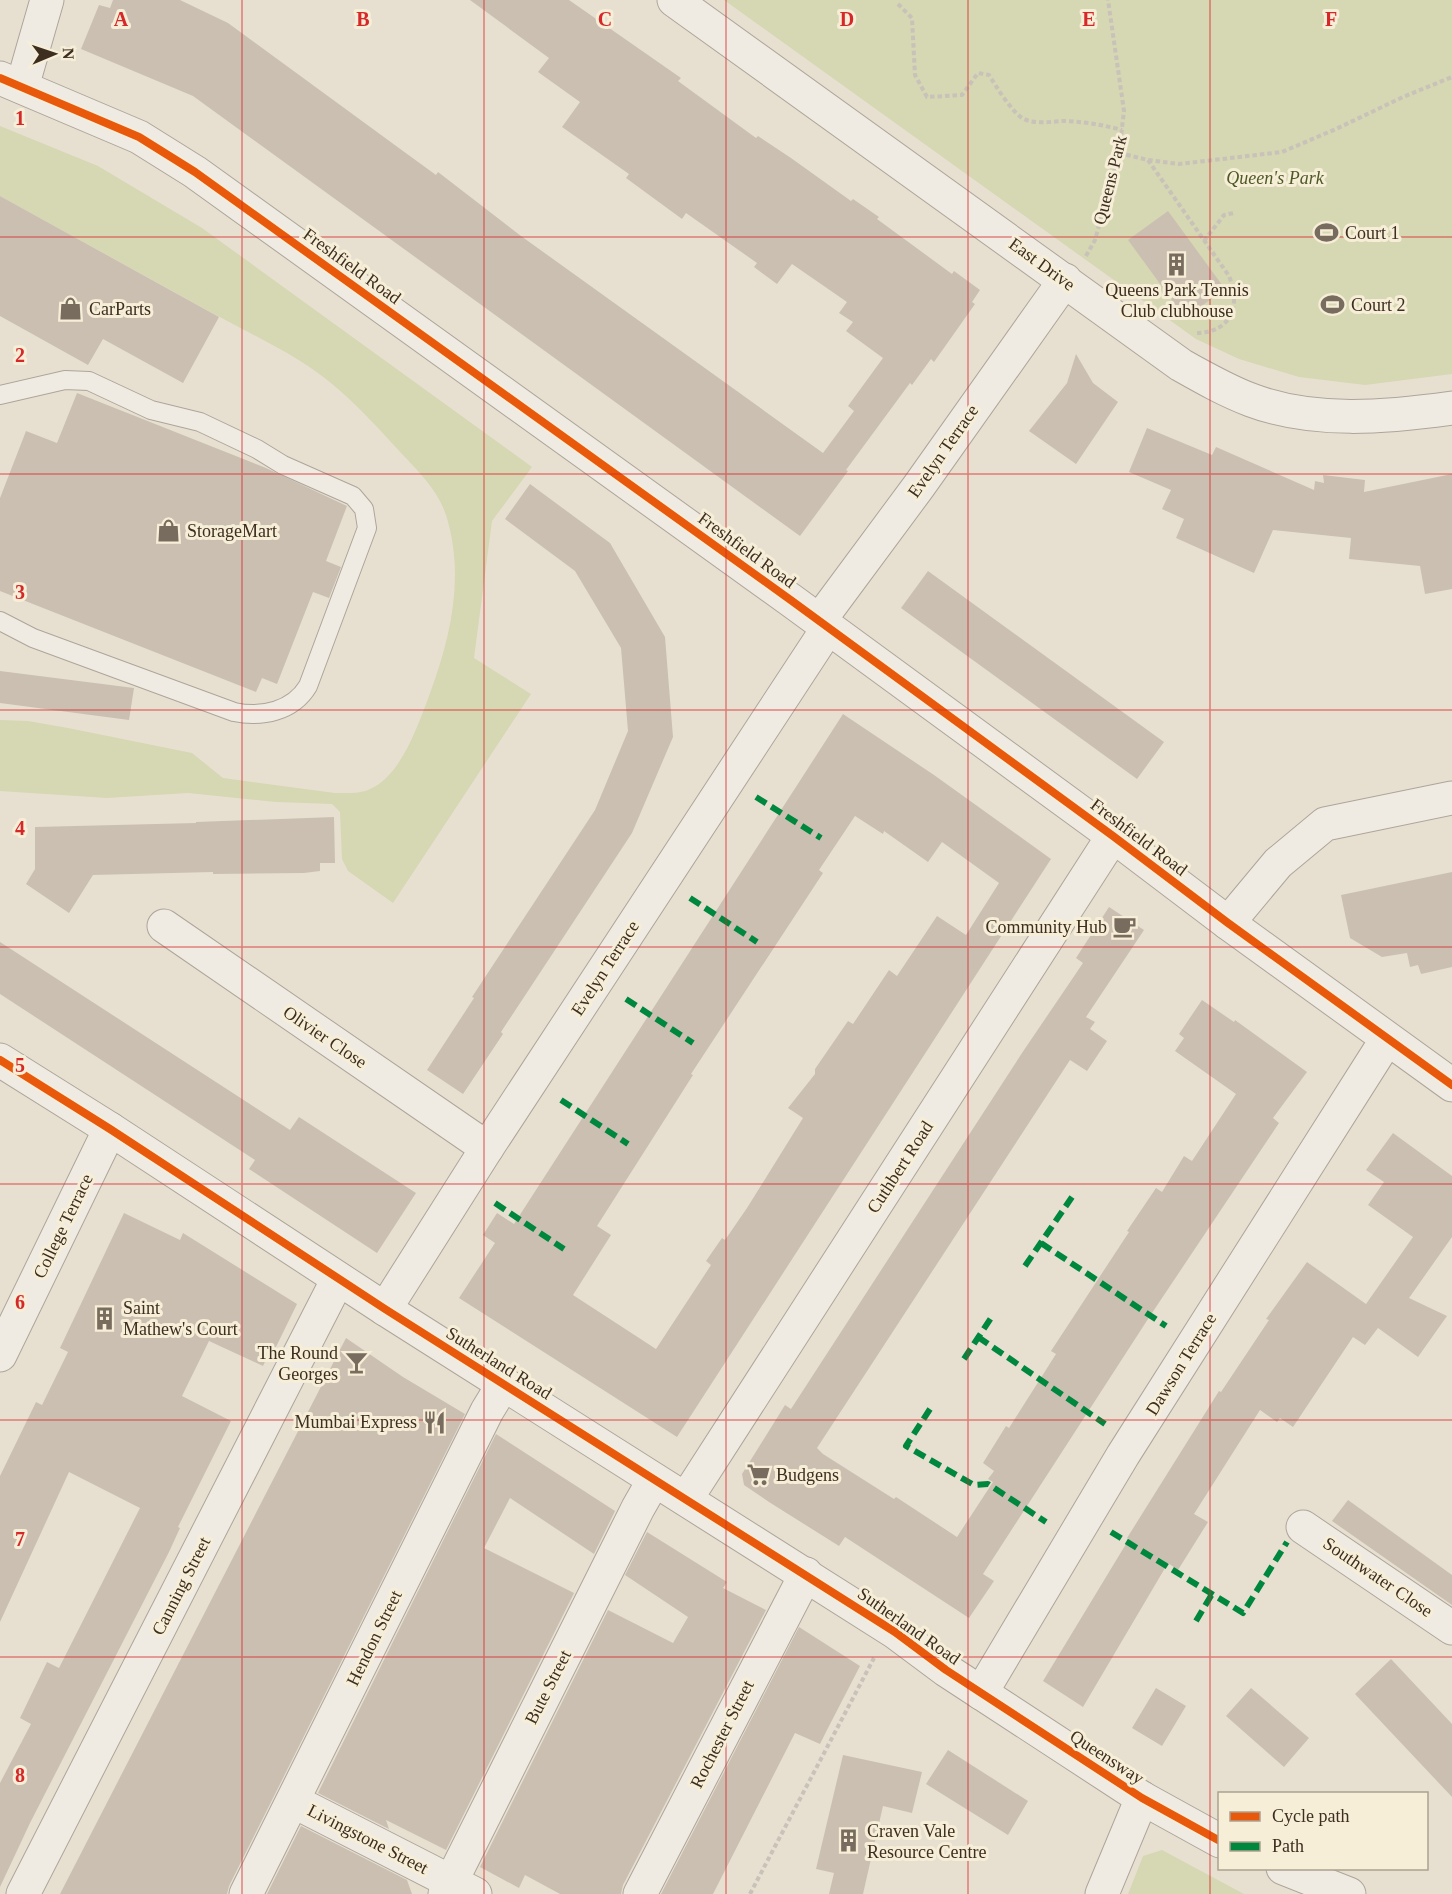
<svg xmlns="http://www.w3.org/2000/svg" width="1452" height="1894" font-family="Georgia,serif">
  <rect width="100%" height="100%" fill="#e7e0d1"/>
  <g fill="#d6d7b3">
    <polygon points="724,0 1452,0 1452,374 1365,385 1299,377 1239,359 1196,339"/>
    <path d="M0 126 98 166 202 228 532 467 492 521 474 658 531 694 393 903 348 871 342 859 340 812 332 804 276 802 188 793 107 798 0 791V720L28 721 68 728 192 753 223 778 335 793C346 793 360 794 370 789 401 776 418 725 429 696 451 637 465 576 446 515 437 489 419 472 401 453 381 431 360 408 338 389 302 357 256 337 214 314 143 275 71 235 0 196Z"/>
    <polygon points="1162,1850 1244,1894 1128,1894 1143,1856"/>
  </g>
  <g fill="#cbbfb2" fill-rule="evenodd">
    <polygon points="113,0 180,0 228,23 403,151 436,175 438,172 521,236 823,453 854,411 848,406 883,358 846,331 853,322 839,313 847,302 792,264 777,284 754,267 757,263 686,213 682,219 626,178 629,174 562,127 580,102 538,72 549,58 470,0 569,0 681,78 678,81 756,138 758,136 791,158 851,201 853,199 879,217 877,219 952,274 954,271 980,290 972,302 975,304 934,362 931,359 912,385 910,383 846,470 848,471 800,536 193,96 81,49 99,5 110,8"/>
    <polygon points="0,196 219,317 183,383 103,339 88,365 0,316"/>
    <polygon points="1168,211 1225,289 1185,318 1128,240"/>
    <polygon points="1076,354 1093,383 1118,402 1076,464 1029,431 1067,383"/>
    <polygon points="77,393 266,468 347,506 326,561 341,567 329,598 313,592 277,684 262,678 256,692 0,591 0,498 26,431 57,443"/>
    <polygon points="1147,428 1212,455 1216,447 1314,490 1315,481 1324,483 1323,475 1365,480 1364,492 1452,474 1452,589 1425,594 1420,566 1349,559 1351,538 1273,530 1254,573 1176,538 1184,519 1162,509 1171,490 1129,472"/>
    <polygon points="530,484 610,543 665,637 673,737 632,833 528,991 501,1032 503,1034 463,1094 427,1070 474,998 472,997 595,810 628,731 621,648 575,571 505,519"/>
    <polygon points="928,571 1164,742 1137,779 901,608"/>
    <polygon points="0,671 134,688 129,720 0,703"/>
    <path d="M843 714 934 775 1051 859 677 1437 459 1298 495 1243 483 1235 497 1213 514 1224ZM855 816 883 834 884 831 928 862 942 842 999 883 966 935 937 916 897 976 889 970 853 1024 848 1021 815 1069V1074L788 1108 803 1118 747 1208 725 1240 722 1238 706 1261 711 1265 656 1349 573 1295 611 1235 597 1226 693 1075 691 1074 823 873 819 870Z"/>
    <polygon points="334,817 335,863 320,863 320,871 304,873 213,874 213,872 93,875 69,913 26,884 35,869 35,827 196,823 196,822"/>
    <polygon points="1452,872 1452,967 1421,974 1418,965 1410,967 1407,953 1382,957 1350,938 1341,895"/>
    <polygon points="1109,907 1144,930 1086,1017 1095,1022 1090,1029 1107,1041 1087,1071 1070,1060 817,1448 823,1454 894,1499 896,1497 957,1537 993,1482 988,1479 994,1471 983,1463 1006,1426 1009,1428 1056,1354 1051,1351 1129,1232 1127,1231 1156,1188 1162,1192 1184,1156 1192,1161 1236,1094 1175,1051 1184,1038 1179,1034 1202,1000 1234,1022 1235,1020 1307,1072 1273,1118 1279,1123 1148,1319 983,1574 994,1581 969,1618 845,1537 839,1546 769,1502 744,1485 742,1474 785,1405 791,1409 1022,1053 1083,963 1076,958"/>
    <polygon points="0,942 290,1130 299,1117 416,1193 377,1253 249,1169 255,1160 0,994"/>
    <polygon points="1393,1133 1452,1176 1452,1237 1409,1298 1447,1316 1418,1357 1378,1328 1365,1345 1353,1337 1293,1427 1280,1418 1277,1422 1260,1410 1194,1514 1208,1522 1178,1570 1168,1563 1083,1707 1043,1681 1129,1539 1127,1538 1219,1391 1221,1392 1269,1320 1266,1319 1307,1262 1366,1304 1413,1237 1368,1205 1384,1182 1366,1170"/>
    <polygon points="124,1213 180,1240 183,1233 297,1304 275,1349 272,1347 263,1366 209,1341 182,1396 231,1421 178,1527 180,1528 169,1552 30,1823 0,1887 0,1783 31,1724 20,1718 47,1662 59,1668 140,1508 69,1472 0,1622 0,1476 36,1402 42,1405 68,1352 60,1348"/>
    <polygon points="346,1338 403,1377 465,1414 229,1886 227,1894 60,1894"/>
    <polygon points="496,1434 615,1511 594,1554 510,1498 484,1548 574,1593 446,1850 386,1820 389,1829 318,1793"/>
    <polygon points="1348,1500 1452,1575 1452,1605 1332,1521"/>
    <polygon points="647,1532 727,1582 723,1588 766,1610 623,1885 621,1894 560,1894 525,1875 519,1888 480,1867 608,1610 673,1643 688,1617 625,1575"/>
    <polygon points="799,1627 860,1666 827,1730 820,1744 795,1733 713,1894 661,1894"/>
    <polygon points="1391,1659 1452,1724 1452,1797 1355,1694"/>
    <polygon points="1156,1688 1186,1706 1162,1746 1132,1728"/>
    <polygon points="1251,1688 1309,1738 1284,1767 1226,1716"/>
    <polygon points="948,1750 1028,1801 1008,1835 926,1784"/>
    <polygon points="843,1755 922,1772 912,1813 883,1806 863,1894 829,1894 834,1873 816,1869"/>
    <polygon points="301,1826 407,1880 412,1894 267,1894"/>
  </g>
  <g fill="none" stroke-linecap="round" stroke-linejoin="round">
    <defs>
      <path id="service" d="M0 395 65 380 89 381 151 410 200 422 257 449 283 465 353 496 364 509 367 528 308 686C293 711 262 718 234 712L33 638 0 621"/>
      <g id="minor">
        <path d="M674 0 1181 365C1204 378 1227 391 1251 400 1314 424 1387 417 1452 408"/>
        <polyline points="0,78 139,137 195,172 792,601 1113,836 1228,923 1452,1085"/>
        <polyline points="22,87 47,0"/>
        <polyline points="819,621 919,486 1065,280"/>
        <polyline points="1228,923 1278,863 1325,824 1452,798"/>
        <polyline points="164,926 487,1148"/>
        <polyline points="0,1060 110,1129 385,1309 895,1632 946,1670 1142,1798 1220,1841"/>
        <polyline points="385,1309 487,1148 828,628"/>
        <polyline points="0,1355 110,1129"/>
        <polyline points="686,1499 1113,836"/>
        <polyline points="1303,1527 1452,1628"/>
        <polyline points="981,1693 1123,1455 1387,1039"/>
        <polyline points="293,1801 475,1894"/>
        <polyline points="1283,1868 1349,1894"/>
        <polyline points="23,1894 338,1279"/>
        <polyline points="246,1894 487,1411 504,1383"/>
        <polyline points="445,1894 638,1508 654,1480"/>
        <polyline points="640,1894 806,1574"/>
        <polyline points="1102,1894 1142,1798"/>
      </g>
    </defs>
    <use href="#service" stroke="#ada599" stroke-width="20"/>
    <use href="#minor" stroke="#ada599" stroke-width="35"/>
    <g stroke="#c8c2b9" stroke-width="4" stroke-dasharray="4.5 3" stroke-linecap="butt">
      <path d="M898 4 912 18 915 75 927 97 962 95 978 73 989 75C996 86 1012 113 1024 119 1037 125 1052 121 1066 121 1086 122 1103 125 1122 130"/>
      <polyline points="1119,153 1148,160 1179,164 1282,152 1336,129 1403,97 1452,77"/>
      <path d="M1148 160 1229 276C1241 305 1232 332 1197 333"/>
      <polyline points="1204,241 1224,215 1234,213"/>
      <polyline points="1086,256 1095,240 1119,153 1124,111 1108,0"/>
      <polyline points="750,1894 874,1658"/>
    </g>
    <use href="#service" stroke="#efebe3" stroke-width="18"/>
    <use href="#minor" stroke="#efebe3" stroke-width="33"/>
    <g stroke="#00873e" stroke-width="6" stroke-dasharray="12 6" stroke-linecap="butt">
      <polyline points="756,797 821,838"/>
      <polyline points="690,898 757,942"/>
      <polyline points="626,999 693,1043"/>
      <polyline points="561,1100 628,1144"/>
      <polyline points="495,1203 564,1249"/>
      <polyline points="1041,1243 1166,1326"/>
      <polyline points="1025,1266 1072,1197"/>
      <polyline points="978,1337 1105,1424"/>
      <polyline points="964,1359 993,1315"/>
      <polyline points="930,1409 906,1446 974,1485 988,1484 1046,1522"/>
      <polyline points="1111,1532 1243,1613 1287,1542"/>
      <polyline points="1196,1621 1212,1594"/>
    </g>
    <defs>
      <g id="cycleway">
        <polyline points="0,78 139,137 195,172 792,601 1113,836 1228,923 1452,1085"/>
        <polyline points="0,1060 110,1129 385,1309 895,1632 946,1670 1142,1798 1220,1841"/>
      </g>
    </defs>
    <use href="#cycleway" stroke="#f7eed8" stroke-width="11"/>
    <use href="#cycleway" stroke="#e8590c" stroke-width="8"/>
  </g>
  <path fill="none" stroke="#d62828" stroke-width="1.5" stroke-opacity="0.55" d="M242 0V1894M484 0V1894M726 0V1894M968 0V1894M1210 0V1894M0 237H1452M0 474H1452M0 710H1452M0 947H1452M0 1184H1452M0 1420H1452M0 1657H1452"/>
  <defs>
    <symbol id="stadium-bare" viewBox="-9 -9 18 18"><path d="M0-5a6.5 5 0 1 0 0 10a6.5 5 0 1 0 0-10ZM-3.5-1.8h7v3.6h-7Z" fill="#786c5e" stroke="#f7eed8" stroke-width="2.5" paint-order="stroke"/></symbol>
    <symbol id="building-bare" viewBox="-9 -9 18 18"><path d="M-4-6H4V6H1V3H-1V6H-4ZM-2.5-4.3h1.7v1.8h-1.7ZM.8-4.3h1.7v1.8H.8ZM-2.5-1h1.7V.8h-1.7ZM.8-1h1.7V.8H.8Z" fill="#786c5e" stroke="#f7eed8" stroke-width="2.5" paint-order="stroke"/></symbol>
    <symbol id="shop-bare" viewBox="-9 -9 18 18"><path d="M-5-2.5h2.3a2.7 3.5 0 0 1 5.4 0H5L5.5 6h-11ZM-1.5-2.5h3a1.5 2.3 0 0 0-3 0Z" fill="#786c5e" stroke="#f7eed8" stroke-width="2.5" paint-order="stroke"/></symbol>
    <symbol id="cafe-bare" viewBox="-9 -9 18 18"><path d="M-5.5-4.5H6V0H3Q3 3.5 0 3.5H-2.5Q-5.5 3.5-5.5 0ZM3-3.2v2h1.7v-2ZM-6 4.5H4V6H-6Z" fill="#786c5e" stroke="#f7eed8" stroke-width="2.5" paint-order="stroke"/></symbol>
    <symbol id="bar-bare" viewBox="-9 -9 18 18"><path d="M-6-5H6L.8 .8V4.5H3.5V6h-7V4.5H-.8V.8Z" fill="#786c5e" stroke="#f7eed8" stroke-width="2.5" paint-order="stroke"/></symbol>
    <symbol id="restaurant-bare" viewBox="-9 -9 18 18"><path d="M-5-6h1v4h1v-4h1v4h1v-4h1v5L-1.5 .5V6h-2V.5L-5-1ZM5-6V6H3V1.5H1.5Q1.5-4 5-6Z" fill="#786c5e" stroke="#f7eed8" stroke-width="2.5" paint-order="stroke"/></symbol>
    <symbol id="supermarket-bare" viewBox="-9 -9 18 18"><path d="M-6-5.5h2.5l.6 2H6L4.5 2H-2.5L-4.4-4H-6ZM-1.5 3.2a1.3 1.3 0 1 0 .1 0ZM3 3.2a1.3 1.3 0 1 0 .1 0Z" fill="#786c5e" stroke="#f7eed8" stroke-width="2.5" paint-order="stroke"/></symbol>
  </defs>
  <g fill-rule="evenodd">
    <use href="#stadium-bare" x="1310" y="216" width="33" height="33"/>
    <use href="#building-bare" x="1160" y="248" width="33" height="33"/>
    <use href="#stadium-bare" x="1316" y="288" width="33" height="33"/>
    <use href="#shop-bare" x="54" y="292" width="33" height="33"/>
    <use href="#shop-bare" x="152" y="514" width="33" height="33"/>
    <use href="#cafe-bare" x="1108" y="910" width="33" height="33"/>
    <use href="#building-bare" x="88" y="1302" width="33" height="33"/>
    <use href="#bar-bare" x="340" y="1346" width="33" height="33"/>
    <use href="#restaurant-bare" x="418" y="1406" width="33" height="33"/>
    <use href="#supermarket-bare" x="742" y="1458" width="33" height="33"/>
    <use href="#building-bare" x="832" y="1824" width="33" height="33"/>
  </g>
  <g text-anchor="middle" stroke-width="6" stroke-linejoin="round" paint-order="stroke">
    <g font-size="18" font-style="italic" fill="#4d5a26" stroke="#f7eed8">
      <text x="1275" y="184">Queen's Park</text>
    </g>
    <g font-size="18" fill="#3d2e20" stroke="#f7eed8">
      <text transform="translate(1110 180) rotate(-76)" y="6">Queens Park</text>
      <text transform="translate(1042 264) rotate(36)" y="6">East Drive</text>
      <text transform="translate(352 266) rotate(36)" y="6">Freshfield Road</text>
      <text transform="translate(943 451) rotate(-55)" y="6">Evelyn Terrace</text>
      <text transform="translate(747 550) rotate(36)" y="6">Freshfield Road</text>
      <text transform="translate(1139 837) rotate(37)" y="6">Freshfield Road</text>
      <text transform="translate(605 968) rotate(-57)" y="6">Evelyn Terrace</text>
      <text transform="translate(325 1037) rotate(34)" y="6">Olivier Close</text>
      <text transform="translate(900 1167) rotate(-57)" y="6">Cuthbert Road</text>
      <text transform="translate(63 1226) rotate(-64)" y="6">College Terrace</text>
      <text transform="translate(499 1363) rotate(32)" y="6">Sutherland Road</text>
      <text transform="translate(1181 1364) rotate(-58)" y="6">Dawson Terrace</text>
      <text transform="translate(1378 1577) rotate(34)" y="6">Southwater Close</text>
      <text transform="translate(181 1586) rotate(-63)" y="6">Canning Street</text>
      <text transform="translate(909 1626) rotate(35)" y="6">Sutherland Road</text>
      <text transform="translate(374 1638) rotate(-64)" y="6">Hendon Street</text>
      <text transform="translate(548 1687) rotate(-63)" y="6">Bute Street</text>
      <text transform="translate(722 1734) rotate(-63)" y="6">Rochester Street</text>
      <text transform="translate(1107 1757) rotate(33)" y="6">Queensway</text>
      <text transform="translate(368 1839) rotate(27)" y="6">Livingstone Street</text>
    </g>
    <g font-size="18" fill="#3d2e20" stroke="#f7eed8" text-anchor="start">
      <text x="1345" y="239">Court 1</text>
      <text x="1177" y="296" text-anchor="middle">Queens Park Tennis<tspan x="1177" dy="21">Club clubhouse</tspan></text>
      <text x="1351" y="311">Court 2</text>
      <text x="89" y="315">CarParts</text>
      <text x="187" y="537">StorageMart</text>
      <text x="1107" y="933" text-anchor="end">Community Hub</text>
      <text x="123" y="1314">Saint<tspan x="123" dy="21">Mathew's Court</tspan></text>
      <text x="338" y="1359" text-anchor="end">The Round<tspan x="338" dy="21">Georges</tspan></text>
      <text x="417" y="1428" text-anchor="end">Mumbai Express</text>
      <text x="776" y="1481">Budgens</text>
      <text x="867" y="1837">Craven Vale<tspan x="867" dy="21">Resource Centre</tspan></text>
    </g>
  </g>
  <g font-size="20" text-anchor="middle" font-weight="bold" fill="#d62828" stroke="#f7eed8" stroke-width="6" stroke-linejoin="round" paint-order="stroke">
    <text x="121" y="26">A</text>
    <text x="363" y="26">B</text>
    <text x="605" y="26">C</text>
    <text x="847" y="26">D</text>
    <text x="1089" y="26">E</text>
    <text x="1331" y="26">F</text>
    <text x="20" y="125">1</text>
    <text x="20" y="362">2</text>
    <text x="20" y="599">3</text>
    <text x="20" y="835">4</text>
    <text x="20" y="1072">5</text>
    <text x="20" y="1309">6</text>
    <text x="20" y="1546">7</text>
    <text x="20" y="1782">8</text>
  </g>
  <rect x="1218" y="1792" width="210" height="78" fill="#f7eed8" stroke="#ada18e" stroke-width="1.5"/>
  <rect x="1230" y="1812" width="30" height="9" fill="#e8590c" stroke="#ada18e" stroke-width="1.5"/>
  <text x="1272" y="1822" font-size="18" fill="#3d2e20">Cycle path</text>
  <rect x="1230" y="1842" width="30" height="9" fill="#00873e" stroke="#ada18e" stroke-width="1.5"/>
  <text x="1272" y="1852" font-size="18" fill="#3d2e20">Path</text>
  <g transform="translate(54 54) rotate(88)" stroke="#f7eed8" stroke-width="4.5" paint-order="stroke">
  <path d="M0-4.5L10 22L0 15L-10 22Z" fill="#3d2e20"/>
  <text y="-9" font-size="16" font-weight="bold" text-anchor="middle" fill="#3d2e20">N</text>
  </g>
</svg>
